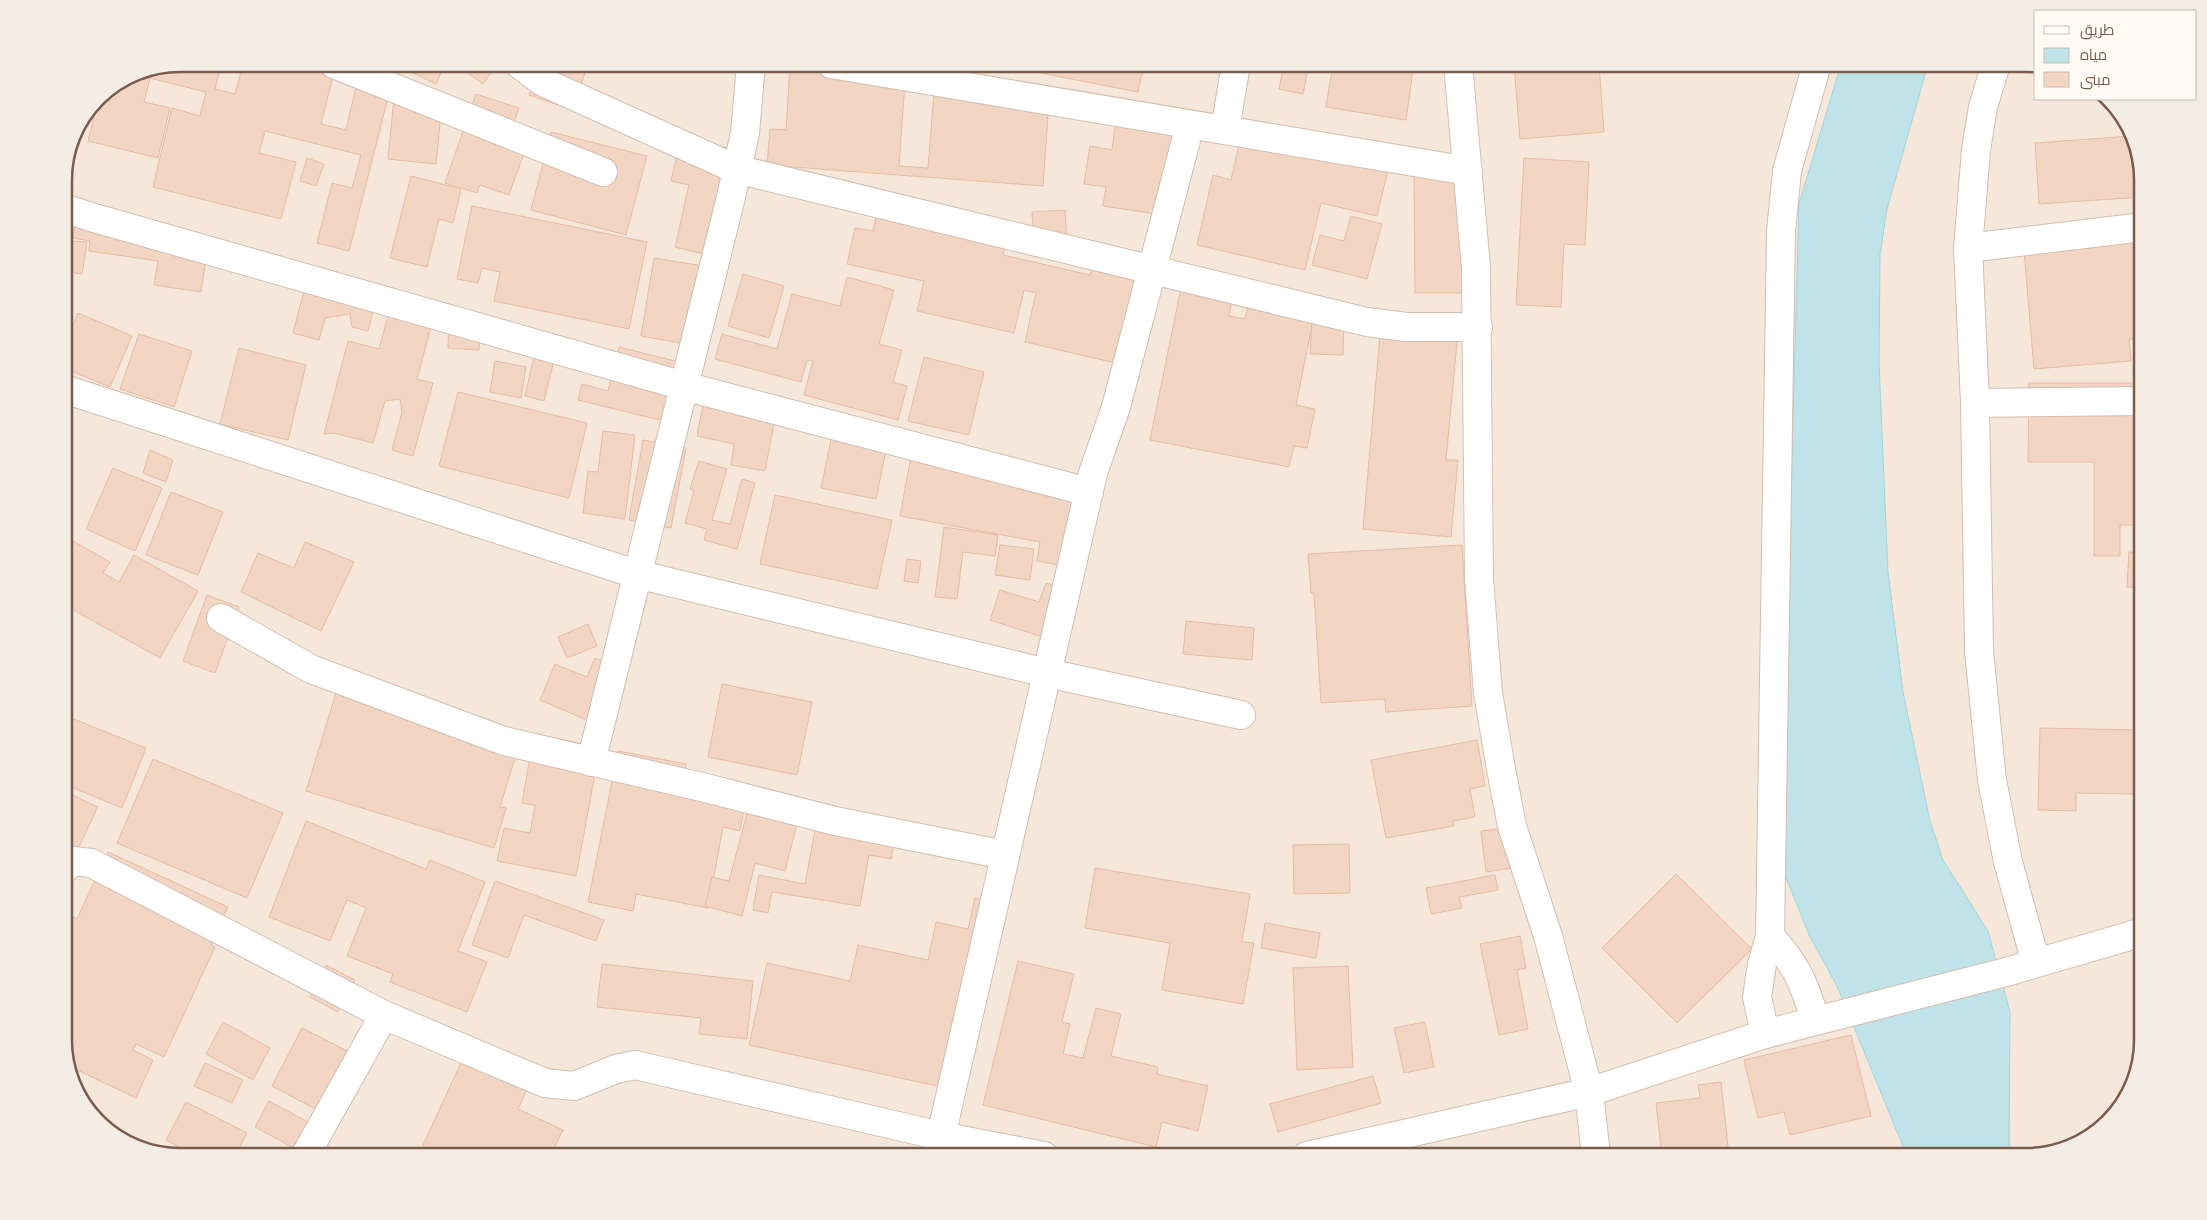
<svg xmlns="http://www.w3.org/2000/svg" width="2207" height="1220" font-family="Ubuntu,Cairo,sans-serif">
  <rect width="100%" height="100%" fill="#fdf6ec"/>
  <polygon fill="#f5e8da" points="180,64 2027,64 2036,66 2036,99 2105,99 2124,116 2143,173 2143,1040 2131,1092 2085,1141 2027,1156 180,1156 128,1144 84,1105 64,1048 64,173 76,129 98,98 136,72"/>
  <polygon fill="#bfe3e8" stroke="#a5d3da" points="1841,64 1928,64 1887,209 1880,255 1879,363 1888,572 1903,692 1930,821 1943,860 1988,931 2010,1012 2009,1143 2011,1156 1907,1156 1837,986 1810,937 1785,875 1790,522 1799,204"/>
  <g fill="#f3d5c3" stroke="#e6bba3">
    <polygon points="180,64 221,64 215,89 235,94 243,64 336,64 321,124 346,130 358,78 391,86 349,251 317,243 332,183 352,188 361,155 265,131 259,153 296,162 281,219 153,187 172,108 200,116 206,92 150,78 144,102 170,108 158,158 88,141 99,97 136,72"/>
    <polygon points="394,64 445,64 436,84"/>
    <polygon points="455,64 497,64 483,84"/>
    <polygon points="540,64 580,64 587,66 573,110 529,95"/>
    <polygon points="667,64 685,64 669,69"/>
    <polygon points="790,64 849,64 906,68 899,166 928,168 935,80 1050,88 1043,186 767,165 770,129 786,130"/>
    <polygon points="953,64 1003,64 1003,68 953,66"/>
    <polygon points="1032,64 1144,64 1138,92 1031,71"/>
    <polygon points="1284,64 1309,64 1303,94 1279,89"/>
    <polygon points="1333,64 1425,64 1424,72 1413,70 1406,120 1326,107"/>
    <polygon points="1514,64 1599,64 1604,132 1520,139"/>
    <polygon points="395,88 443,93 436,164 388,159"/>
    <polygon points="476,94 519,108 511,130 530,136 509,195 480,185 477,193 445,183"/>
    <polygon points="1118,103 1190,114 1180,184 1161,181 1156,214 1103,206 1106,187 1084,184 1090,146 1112,150"/>
    <polygon points="1244,123 1391,157 1377,216 1321,203 1305,270 1197,245 1213,175 1231,180"/>
    <polygon points="551,132 647,156 626,235 531,210"/>
    <polygon points="2131,136 2143,173 2143,197 2039,204 2035,143"/>
    <polygon points="681,137 745,152 720,258 675,247 689,185 671,181"/>
    <polygon points="307,158 324,164 316,186 300,181"/>
    <polygon points="1524,158 1589,162 1585,245 1564,244 1561,307 1516,305"/>
    <polygon points="1466,170 1468,293 1415,293 1414,171"/>
    <polygon points="411,176 461,189 453,223 439,219 427,267 390,258"/>
    <polygon points="879,204 1008,234 1003,255 1090,275 1092,265 1140,276 1120,364 1025,342 1036,293 1024,290 1014,333 917,311 924,281 847,264 855,228 873,231"/>
    <polygon points="472,206 647,242 629,329 494,301 500,272 482,268 478,283 457,279"/>
    <polygon points="1065,210 1068,254 1035,255 1032,212"/>
    <polygon points="1351,216 1382,224 1367,279 1312,265 1320,235 1344,241"/>
    <polygon points="2143,217 2143,338 2129,339 2131,361 2034,369 2022,227"/>
    <polygon points="75,219 209,238 201,292 154,285 158,261 89,251 90,241 73,238"/>
    <polygon points="73,241 87,242 82,274 68,272"/>
    <polygon points="654,258 716,268 703,347 641,336"/>
    <polygon points="310,268 434,315 417,379 433,383 413,456 392,450 402,412 400,399 385,401 373,443 334,433 324,434 348,341 379,349 390,309 373,312 368,331 352,327 350,314 325,318 319,340 293,333"/>
    <polygon points="743,274 784,286 769,338 728,326"/>
    <polygon points="847,277 894,290 879,344 902,350 893,382 907,386 898,420 804,395 813,361 807,360 801,382 715,359 722,334 777,349 792,294 840,306"/>
    <polygon points="1182,283 1233,293 1229,316 1245,319 1251,290 1314,316 1296,405 1315,409 1307,448 1294,446 1289,467 1150,440"/>
    <polygon points="78,313 132,336 110,387 64,368 64,347"/>
    <polygon points="449,318 480,320 479,350 448,348"/>
    <polygon points="1312,321 1344,322 1343,355 1310,354"/>
    <polygon points="139,334 192,351 174,407 120,389"/>
    <polygon points="1380,335 1457,342 1446,460 1458,460 1451,537 1363,529"/>
    <polygon points="537,343 557,348 544,401 525,396"/>
    <polygon points="619,347 703,368 688,427 578,400 582,384 608,391"/>
    <polygon points="239,348 306,365 288,440 220,424"/>
    <polygon points="924,357 984,372 969,435 908,421"/>
    <polygon points="495,361 526,367 521,398 490,392"/>
    <polygon points="2029,383 2131,383 2131,409 2143,409 2143,525 2120,525 2120,556 2094,556 2094,462 2028,462"/>
    <polygon points="707,385 779,398 765,471 731,465 734,444 697,436"/>
    <polygon points="458,392 587,423 569,498 439,466"/>
    <polygon points="834,425 889,436 876,499 821,488"/>
    <polygon points="603,431 635,435 625,519 583,513 588,471 598,472"/>
    <polygon points="643,440 686,448 671,528 629,520"/>
    <polygon points="913,446 1087,479 1070,567 1037,561 1040,542 900,516"/>
    <polygon points="150,450 173,460 166,482 143,473"/>
    <polygon points="699,461 727,469 712,520 730,524 742,479 755,483 737,549 704,540 707,529 685,523 694,490 690,489"/>
    <polygon points="113,468 162,488 135,551 86,529"/>
    <polygon points="171,492 223,512 198,575 146,555"/>
    <polygon points="775,495 892,520 877,589 760,564"/>
    <polygon points="944,527 998,535 995,556 963,552 957,599 935,597"/>
    <polygon points="64,536 110,562 103,573 119,582 134,555 198,591 160,658 64,605"/>
    <polygon points="305,542 354,562 321,631 241,592 258,553 294,568"/>
    <polygon points="1000,545 1034,549 1030,580 995,575"/>
    <polygon points="1462,545 1472,706 1386,712 1385,699 1321,703 1314,593 1311,593 1308,554"/>
    <polygon points="2129,552 2143,553 2143,587 2127,587"/>
    <polygon points="907,559 921,561 918,583 904,581"/>
    <polygon points="1046,583 1071,590 1055,641 990,620 1000,590 1039,602"/>
    <polygon points="207,595 239,607 215,673 183,661"/>
    <polygon points="1186,621 1254,628 1252,660 1183,654"/>
    <polygon points="588,624 597,646 567,658 558,637"/>
    <polygon points="595,658 627,672 603,727 540,700 555,664 587,677"/>
    <polygon points="341,677 522,735 500,807 506,808 494,848 306,791"/>
    <polygon points="722,684 812,702 797,775 708,757"/>
    <polygon points="66,716 146,748 122,808 64,784 64,720"/>
    <polygon points="2040,728 2137,730 2136,794 2076,793 2076,811 2038,810"/>
    <polygon points="534,734 600,747 576,876 497,861 504,828 530,833 535,805 522,803"/>
    <polygon points="1477,740 1485,786 1470,789 1475,817 1453,821 1454,826 1386,838 1371,760"/>
    <polygon points="618,751 686,764 683,779 747,792 740,831 723,827 708,908 636,894 633,911 588,902"/>
    <polygon points="153,759 283,813 247,898 117,843"/>
    <polygon points="754,787 803,800 785,871 755,863 742,916 705,906 712,877 729,881"/>
    <polygon points="64,791 98,807 64,877"/>
    <polygon points="818,814 897,828 891,859 869,855 860,906 772,892 768,913 753,910 759,875 805,884"/>
    <polygon points="306,821 426,869 430,860 485,882 458,951 487,962 467,1012 390,982 393,974 347,956 366,908 347,900 330,941 269,917"/>
    <polygon points="1507,828 1512,868 1486,872 1481,831"/>
    <polygon points="1349,844 1350,893 1294,894 1293,845"/>
    <polygon points="108,852 228,907 211,945 215,947 164,1057 136,1044 133,1050 153,1060 136,1098 71,1067 64,1048 64,931 71,916 77,919"/>
    <polygon points="1095,868 1250,894 1242,942 1254,943 1243,1004 1162,990 1170,943 1085,928"/>
    <polygon points="1676,874 1752,949 1677,1023 1602,948"/>
    <polygon points="1495,875 1498,890 1459,897 1462,908 1431,914 1426,888"/>
    <polygon points="495,881 604,920 596,941 524,915 508,958 472,945"/>
    <polygon points="975,898 987,901 946,1088 749,1045 767,963 850,981 858,945 928,960 936,922 968,929"/>
    <polygon points="1265,923 1320,933 1316,958 1261,948"/>
    <polygon points="1520,936 1526,968 1517,970 1528,1029 1499,1035 1480,944"/>
    <polygon points="1018,961 1074,974 1062,1022 1070,1024 1063,1054 1083,1058 1096,1008 1121,1014 1111,1056 1158,1067 1157,1074 1208,1086 1198,1131 1162,1122 1156,1147 983,1105"/>
    <polygon points="602,964 753,981 747,1039 699,1034 701,1018 597,1007"/>
    <polygon points="326,965 355,980 338,1012 310,997"/>
    <polygon points="1348,966 1353,1067 1297,1070 1293,968"/>
    <polygon points="223,1022 270,1048 253,1080 206,1054"/>
    <polygon points="1425,1022 1434,1067 1404,1073 1394,1028"/>
    <polygon points="302,1028 355,1055 325,1114 272,1086"/>
    <polygon points="1851,1035 1871,1116 1790,1135 1784,1112 1758,1118 1744,1060"/>
    <polygon points="466,1052 530,1082 518,1109 563,1130 550,1156 418,1156"/>
    <polygon points="205,1063 243,1080 232,1103 194,1086"/>
    <polygon points="1373,1076 1381,1103 1278,1132 1270,1104"/>
    <polygon points="1721,1082 1729,1156 1662,1156 1656,1103 1700,1098 1698,1085"/>
    <polygon points="269,1101 317,1127 303,1153 255,1127"/>
    <polygon points="186,1102 247,1133 235,1156 197,1156 166,1140"/>
    <polygon points="98,1118 118,1127 115,1133"/>
  </g>
  <g fill="none" stroke-linecap="round" stroke-linejoin="round">
    <defs>
      <g id="street">
        <polyline points="334,64 603,172"/>
        <polyline points="519,64 543,82 736,169 1367,322 1406,327 1478,327"/>
        <polyline points="831,64 1468,171"/>
        <polyline points="1996,64 1983,107 1976,150 1968,248 1975,403 1979,651 1992,780 2008,862 2036,963"/>
        <polyline points="1225,130 1236,64"/>
        <polyline points="64,208 91,217 684,386 1089,492"/>
        <polyline points="1968,248 2143,227"/>
        <polyline points="64,389 636,574 1047,673 1241,715"/>
        <polyline points="1975,403 2143,401"/>
        <polyline points="221,618 311,669 504,741 706,788 835,821 1005,855"/>
        <polyline points="591,762 731,197 745,133 751,64"/>
        <polyline points="64,869 73,861 91,863 384,1015"/>
        <path d="M1770 936C1796 964 1804 983 1815 1019"/>
        <polyline points="1765,1034 1757,997 1762,964 1770,936 1781,231 1787,171 1817,64"/>
        <polyline points="941,1136 1093,473 1116,407 1190,125"/>
        <polyline points="305,1156 384,1015 545,1083 574,1086 616,1069 635,1065 941,1136 1044,1156"/>
        <polyline points="1307,1156 1589,1092"/>
      </g>
      <g id="secondary">
        <polyline points="1458,64 1476,268 1479,579 1488,693 1501,769 1512,826 1548,936 1589,1092 1596,1156"/>
        <polyline points="1589,1092 1765,1034 2006,972 2143,932"/>
      </g>
    </defs>
    <use href="#street" stroke="#d1beb0" stroke-width="30"/>
    <use href="#secondary" stroke="#d6c0b0" stroke-width="30"/>
    <use href="#street" stroke="#fff" stroke-width="28"/>
    <use href="#secondary" stroke="#fff" stroke-width="28"/>
  </g>
  <path d="M0 0H2207V1220H0ZM180 72H2026A108 108 0 0 1 2134 180V1040A108 108 0 0 1 2026 1148H180A108 108 0 0 1 72 1040V180A108 108 0 0 1 180 72Z" fill="#f4ede6" fill-rule="evenodd"/>
  <path fill="none" stroke="#7a5c4d" stroke-width="2.5" d="M180 72H2026A108 108 0 0 1 2134 180V1040A108 108 0 0 1 2026 1148H180A108 108 0 0 1 72 1040V180A108 108 0 0 1 180 72Z"/>
  <rect x="2034" y="10" width="162" height="90" fill="#fffaf3" stroke="#cabbb1"/>
  <rect x="2044" y="26" width="25" height="8" fill="#ffffff" stroke="#cabbb1"/>
  <text x="2080" y="35" font-size="15" fill="#7a5c4d">طريق</text>
  <rect x="2044" y="48" width="25" height="15" fill="#bfe3e8" stroke="#cabbb1"/>
  <text x="2080" y="60" font-size="15" fill="#7a5c4d">مياه</text>
  <rect x="2044" y="72" width="25" height="15" fill="#f3d5c3" stroke="#cabbb1"/>
  <text x="2080" y="85" font-size="15" fill="#7a5c4d">مبنى</text>
</svg>
